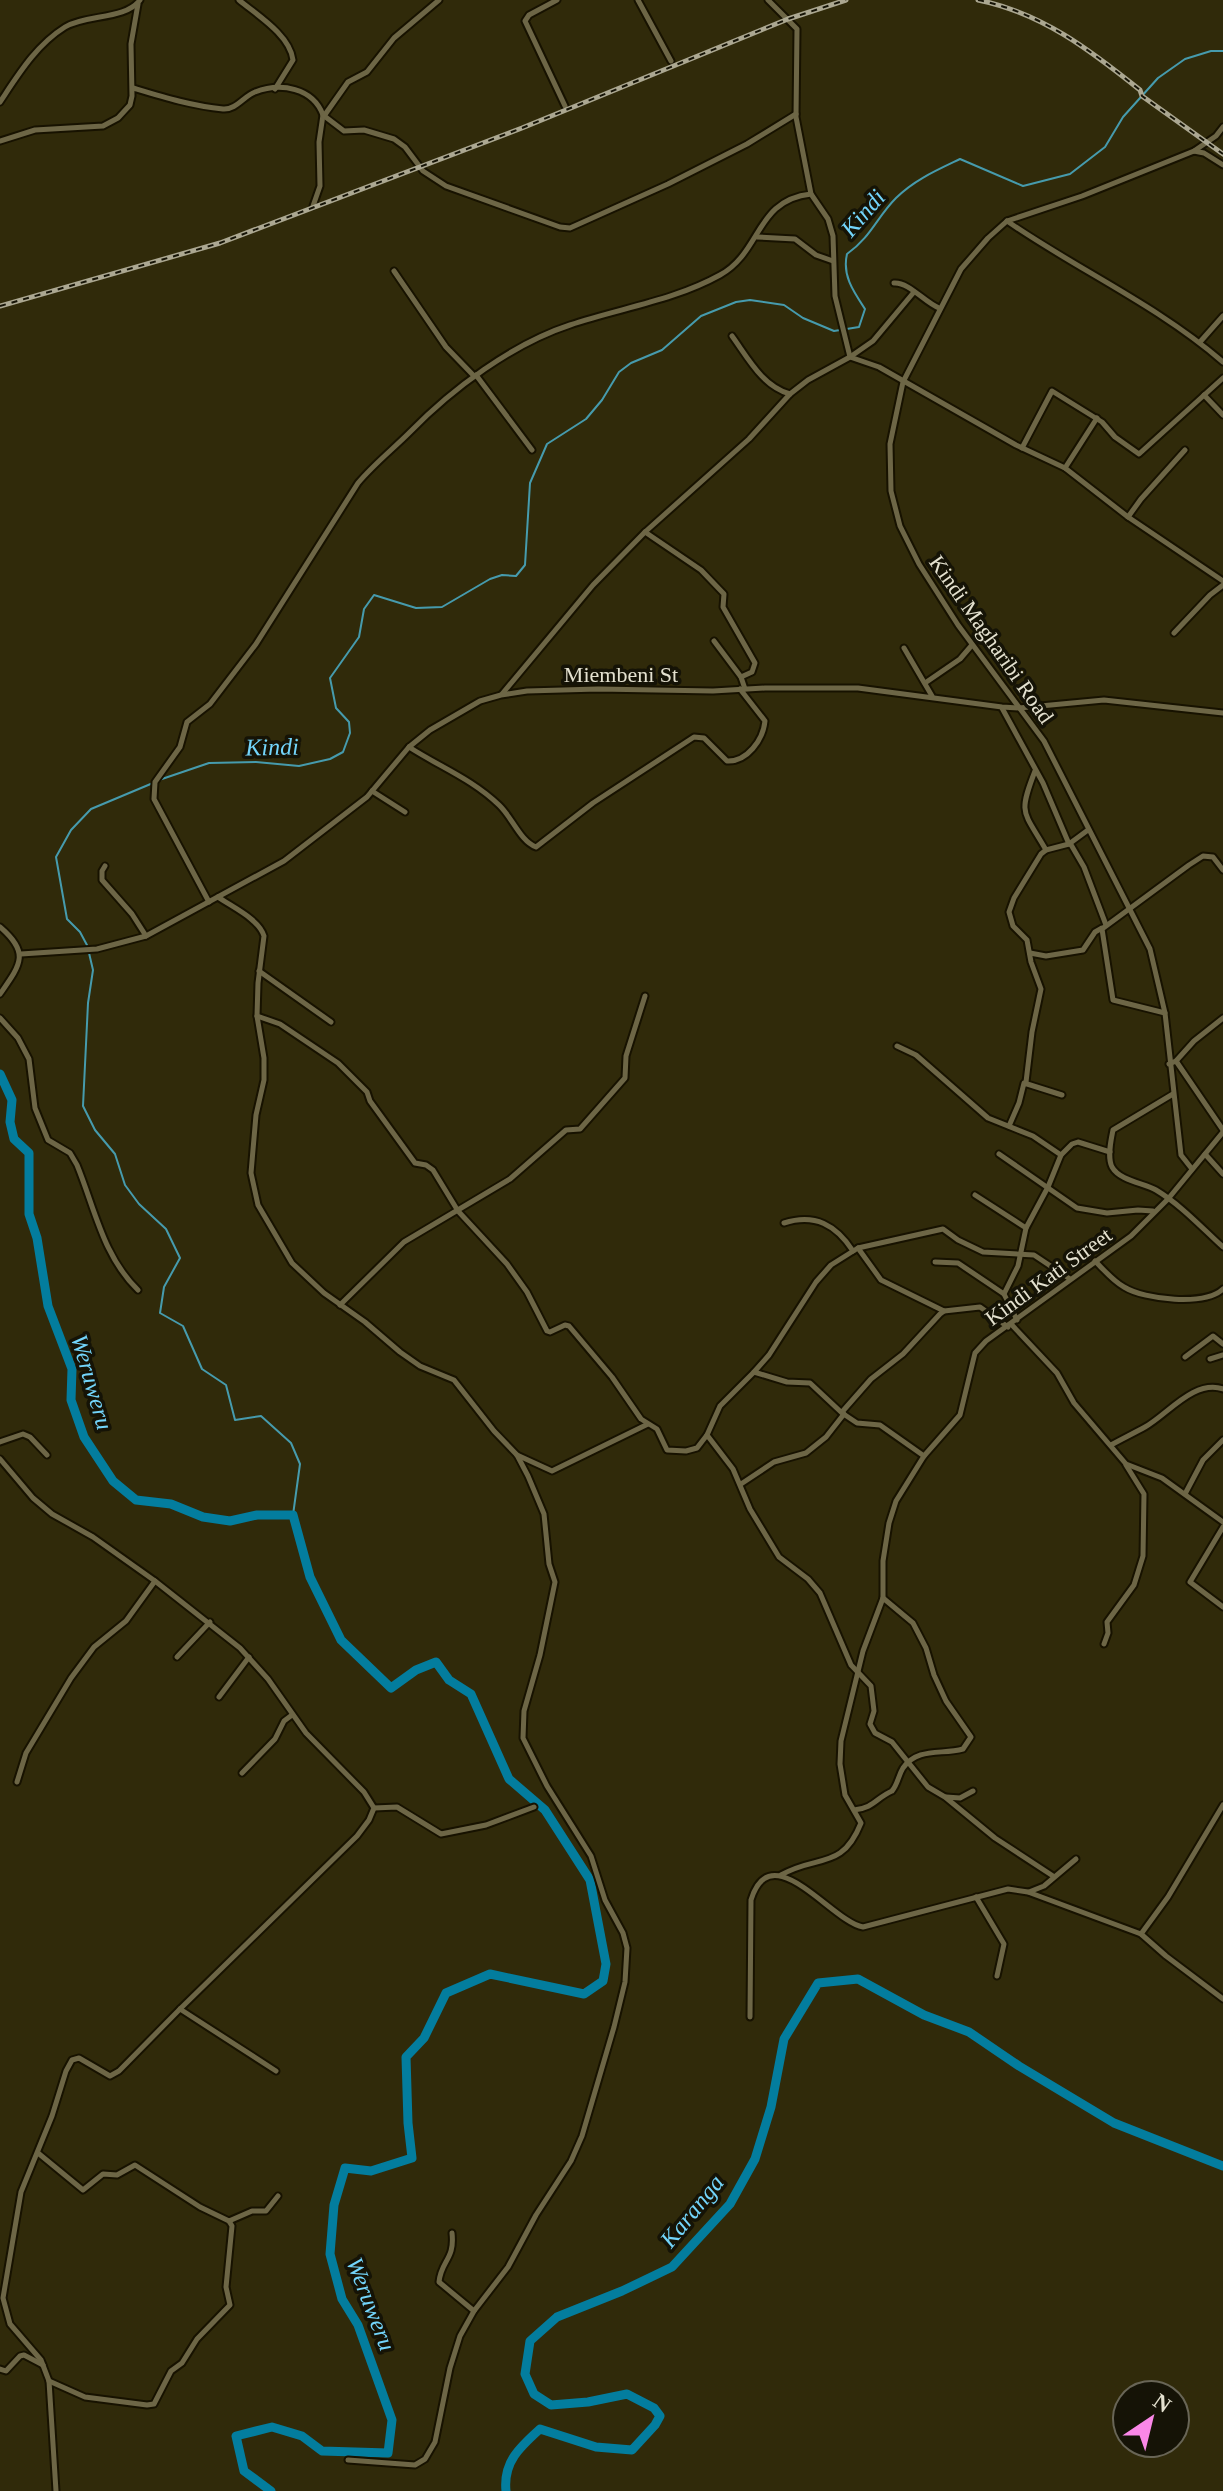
<svg xmlns="http://www.w3.org/2000/svg" width="1223" height="2491" font-family="Georgia,serif">
  <rect width="100%" height="100%" fill="#302a0a"/>
  <g fill="none" stroke-linecap="round" stroke-linejoin="round">
    <g stroke="#469bad" stroke-width="2">
      <path d="M159 780 209 763 256 762 299 766 330 759 343 752 350 733 349 722 336 708 330 678 359 637 364 609 374 595 416 608 442 607 490 579 502 575 516 576 525 565 530 483 547 444 586 419 602 400 619 372 631 363 662 350 701 316 736 302 750 300 784 305 803 318 834 331 859 327 865 309C853 291 842 275 847 254 871 237 877 217 896 198 914 180 937 170 960 159L1023 186 1070 174 1105 147 1123 117 1158 78 1185 59 1211 51H1223"/>
      <polyline points="88,947 80,932 67,919 56,857 71,830 91,809 153,783"/>
      <polyline points="89,953 93,970 88,1003 83,1106 95,1130 115,1154 125,1185 139,1204 166,1229 180,1258 164,1287 160,1313 183,1326 202,1369 226,1385 235,1420 261,1416 291,1443 300,1464 293,1515"/>
    </g>
    <g stroke="#037d9e" stroke-width="9">
      <polyline points="0,1074 12,1100 10,1122 14,1139 29,1153 29,1214 37,1238 48,1306 72,1369 71,1400 84,1437 113,1481 136,1500 171,1504 203,1517 230,1521 257,1515 293,1515 310,1577 341,1640 391,1688 416,1670 436,1662 449,1680 471,1694 509,1779 545,1810 590,1880 606,1964 603,1981 584,1994 490,1974 446,1993 424,2038 406,2057 408,2123 412,2158 371,2171 345,2168 334,2205 330,2254 342,2299 358,2325 392,2420 388,2453 322,2451 302,2436 272,2427 236,2436 244,2471 271,2491"/>
      <path d="M506 2491C503 2462 520 2447 540 2429L596 2447 632 2450 655 2425 660 2416 654 2408 627 2394 588 2402 551 2405 534 2394 525 2374 530 2341 557 2317 622 2291 672 2267 730 2204 755 2159 771 2107 784 2039 818 1983 858 1979 924 2015 969 2032 1019 2066 1114 2123 1223 2166"/>
    </g>
    <defs>
      <g id="street">
        <path d="M239 0C257 15 290 35 293 60L275 89"/>
        <polyline points="557,0 529,15 525,21 565,106"/>
        <polyline points="638,0 671,61"/>
        <polyline points="768,0 797,29 796,117 811,194 828,219 833,236 835,296 850,357 879,367 1016,445 1065,468 1128,517 1223,581"/>
        <path d="M133 88C163 97 192 106 223 109 236 110 244 96 255 92 281 82 313 88 323 115L319 142 320 186 313 206"/>
        <path d="M0 102C18 75 36 45 65 27 87 14 125 20 140 0"/>
        <polyline points="323,115 344,131 364,130 394,139 405,147 423,171 446,186 560,227 570,228 668,184 747,144 796,114"/>
        <polyline points="324,116 348,82 367,72 394,38 439,0"/>
        <polyline points="0,141 35,130 103,126 118,118 130,105 132,96 131,44 138,4"/>
        <polyline points="1194,151 1216,136 1223,127"/>
        <path d="M1007 221C1078 270 1157 305 1223 362"/>
        <polyline points="757,237 795,239 816,255 833,261"/>
        <polyline points="394,271 446,347 474,376"/>
        <path d="M894 283C909 282 924 302 939 308"/>
        <path d="M732 336C748 358 762 386 790 394"/>
        <polyline points="1200,342 1223,316"/>
        <polyline points="476,375 532,450"/>
        <polyline points="1204,395 1223,415"/>
        <polyline points="1022,448 1052,391 1102,422 1115,437 1139,454 1223,378"/>
        <polyline points="1065,468 1097,418"/>
        <polyline points="1128,517 1141,499 1185,450"/>
        <polyline points="645,532 701,570 724,594 723,607 755,663 752,672 741,677"/>
        <polyline points="1174,633 1210,595 1223,585"/>
        <polyline points="714,641 741,677 745,689"/>
        <polyline points="904,648 932,696"/>
        <polyline points="925,683 960,659 972,645"/>
        <polyline points="502,694 593,585 645,532 749,439 790,394 808,380 850,357 873,341 914,292"/>
        <polyline points="1002,708 1043,783 1069,844"/>
        <path d="M409 747C440 767 472 779 499 805 512 817 520 841 536 847L593 803 694 737 704 738 727 761C747 762 763 740 765 721L740 689"/>
        <path d="M1035 771C1018 815 1023 810 1046 850"/>
        <polyline points="372,791 405,812"/>
        <polyline points="1070,843 1084,867 1106,925"/>
        <polyline points="105,866 102,871 102,880 132,914 146,936"/>
        <path d="M218 897C232 907 259 919 264 936L258 983 257 1016 264 1058V1080L256 1115 251 1173 258 1205 292 1263 324 1293 365 1322 400 1352 420 1366 454 1380 494 1431 517 1455 528 1476 544 1514 549 1564 555 1582 540 1655 524 1711 523 1738 547 1786 591 1856 605 1900 623 1933 627 1948 625 1982 614 2027 582 2136 571 2161 536 2215 508 2267 474 2311 460 2336 450 2368 435 2442 425 2459 415 2465 348 2460"/>
        <path d="M209 902 154 799 155 782 180 747 187 722 210 704 256 644 358 483C374 464 393 449 410 432 452 389 512 344 570 325 620 308 673 301 720 275 762 252 755 200 811 194"/>
        <path d="M0 927C30 953 21 964 0 994"/>
        <polyline points="1030,953 1046,956 1083,950 1095,932 1102,928"/>
        <polyline points="21,954 97,949 146,936 284,861 367,797 409,747 430,730 480,701 501,695 527,691 598,689 713,691 765,688 858,688 1002,707 1019,708 1104,700 1223,713"/>
        <polyline points="259,971 331,1022"/>
        <polyline points="1165,1013 1113,1000 1102,929 1189,865 1203,856 1213,857 1223,870"/>
        <polyline points="257,1016 280,1024 338,1063 367,1092 370,1101 415,1163 426,1165 433,1170 458,1211 507,1264 527,1292 547,1331 550,1332 565,1325 569,1326 612,1377 641,1419 657,1429 667,1450 686,1451 697,1448 707,1435 720,1406 754,1372 787,1382 810,1383 842,1413 857,1423 880,1425 924,1456"/>
        <path d="M0 1018 18 1038 29 1059 35 1108 48 1140 70 1153 77 1165C95 1209 103 1256 138 1290"/>
        <polyline points="897,1046 916,1055 988,1118 1033,1136 1061,1155"/>
        <polyline points="1176,1061 1223,1130"/>
        <polyline points="1169,1064 1176,1061 1194,1041 1223,1018"/>
        <polyline points="1026,1082 1032,1032 1041,989 1031,962 1027,940 1013,926 1009,912 1014,898 1041,854 1046,850 1069,844 1088,830"/>
        <path d="M1173 1094 1113 1130C1111 1140 1107 1157 1112 1167 1120 1181 1144 1183 1156 1190 1181 1205 1202 1228 1223 1247"/>
        <polyline points="1009,1126 1019,1103 1024,1083 1062,1095"/>
        <polyline points="999,1154 1077,1208 1107,1213 1138,1210 1153,1211"/>
        <polyline points="1205,1154 1223,1174"/>
        <polyline points="1192,1169 1181,1155 1165,1013 1150,949 1044,741 958,625 919,564 900,526 891,491 890,444 903,382 961,269 988,238 1007,221 1082,196 1194,151 1204,153 1223,165"/>
        <polyline points="975,1195 1026,1228"/>
        <path d="M784 1223C815 1213 836 1225 853 1251"/>
        <polyline points="858,1248 881,1280 944,1311"/>
        <path d="M1095 1261C1104 1270 1113 1281 1124 1287 1145 1300 1205 1306 1223 1289"/>
        <polyline points="935,1262 958,1263 1004,1294"/>
        <polyline points="340,1305 404,1242 510,1179 566,1130 580,1129 625,1078 626,1056 645,996"/>
        <polyline points="1017,1320 1004,1294 1018,1266 1026,1228 1048,1187 1061,1155 1072,1144 1078,1142 1110,1152"/>
        <polyline points="1011,1324 1057,1373 1074,1403 1126,1464 1162,1478 1223,1522"/>
        <polyline points="1185,1357 1213,1336 1223,1344"/>
        <polyline points="1210,1359 1223,1355"/>
        <polyline points="754,1372 769,1355 816,1282 831,1265 858,1248 943,1229 958,1240 983,1252 1034,1255 1070,1279"/>
        <polyline points="842,1412 871,1379 903,1354 940,1314 944,1311 980,1307 1008,1327"/>
        <polyline points="707,1435 733,1469 750,1509 779,1557 808,1579 820,1593 851,1665 871,1686 874,1711 870,1724 875,1733 892,1742 928,1787 945,1797 995,1838 1053,1876"/>
        <polyline points="0,1442 23,1434 30,1437 47,1455"/>
        <path d="M1111 1445C1122 1439 1134 1433 1145 1427 1167 1415 1194 1379 1223 1389"/>
        <polyline points="517,1455 552,1471 648,1424"/>
        <polyline points="0,1459 33,1498 52,1514 93,1537 155,1581 240,1648 268,1679 306,1733 364,1792 374,1808 369,1820 357,1836 180,2009 119,2071 110,2076 79,2058 72,2060 66,2071 52,2116 21,2192 3,2298 10,2324 41,2360 49,2381 56,2491"/>
        <polyline points="741,1484 774,1462 806,1453 826,1437 844,1414"/>
        <polyline points="1185,1494 1203,1460 1223,1440"/>
        <polyline points="1223,1527 1190,1582 1223,1607"/>
        <polyline points="1104,1644 1108,1633 1107,1622 1134,1585 1143,1556 1144,1494 1126,1465"/>
        <polyline points="177,1657 210,1622"/>
        <polyline points="219,1697 249,1657"/>
        <polyline points="242,1773 275,1739 284,1721 292,1715"/>
        <polyline points="17,1782 26,1753 71,1678 94,1647 126,1621 155,1581"/>
        <polyline points="946,1797 960,1798 973,1791"/>
        <polyline points="374,1808 397,1807 441,1834 486,1825 534,1807"/>
        <path d="M854 1810C874 1808 876 1798 892 1791 898 1784 898 1776 903 1768 918 1747 941 1755 963 1749L971 1737 946 1701 934 1675 926 1648 913 1623 883 1598"/>
        <path d="M781 1875C817 1854 842 1871 861 1823L845 1795 840 1764 841 1741 863 1651 883 1598V1561L889 1523 896 1501 924 1456 960 1415 975 1353 986 1341 1131 1236 1168 1199 1223 1132"/>
        <polyline points="1029,1892 1044,1886 1076,1859"/>
        <polyline points="976,1897 1004,1944 997,1976"/>
        <polyline points="1141,1934 1168,1897 1223,1805"/>
        <polyline points="180,2009 276,2071"/>
        <path d="M750 2017 751 1900C771 1834 832 1922 863 1927L1008 1889 1028 1892 1141 1934 1166 1956 1223 1999"/>
        <polyline points="38,2153 83,2190 103,2174 117,2175 135,2165 200,2207 229,2221 252,2211 266,2211 278,2196"/>
        <path d="M452 2233C455 2260 441 2260 439 2282L474 2311"/>
        <polyline points="0,2369 6,2371 20,2356 24,2355 43,2365"/>
        <polyline points="49,2381 85,2397 147,2405 154,2404 171,2371 182,2363 197,2339 230,2305 226,2287 232,2226 229,2221"/>
      </g>
    </defs>
    <use href="#street" stroke="#171200" stroke-width="9"/>
    <use href="#street" stroke="#6d6646" stroke-width="5"/>
    <defs>
      <g id="rail">
        <path d="M978 0C1042 13 1090 50 1140 90L1142 96 1223 154"/>
        <polyline points="0,306 220,243 522,128 788,19 846,0"/>
      </g>
    </defs>
    <use href="#rail" stroke="#aba791" stroke-width="5"/>
    <use href="#rail" stroke="#151306" stroke-width="2" stroke-dasharray="6" stroke-linecap="butt"/>
  </g>
  <g text-anchor="middle" stroke-width="7" stroke-linejoin="round" paint-order="stroke">
    <g font-size="22" fill="#e4e1cf" stroke="#151306">
      <text transform="translate(992 639) rotate(55)" y="8">Kindi Magharibi Road</text>
      <text x="621" y="682">Miembeni St</text>
      <text transform="translate(1048 1276) rotate(-36)" y="8">Kindi Kati Street</text>
    </g>
    <g font-size="24" font-style="italic" fill="#73d5fb" stroke="#151306">
      <text transform="translate(863 213) rotate(-49)" y="8">Kindi</text>
      <text transform="translate(272 747) rotate(-1)" y="8">Kindi</text>
      <text transform="translate(92 1382) rotate(74)" y="8">Weruweru</text>
      <text transform="translate(692 2211) rotate(-51)" y="8">Karanga</text>
      <text transform="translate(371 2304) rotate(69)" y="8">Weruweru</text>
    </g>
  </g>
  <g transform="translate(1151 2419) rotate(35)"><circle r="38" fill="#151306" stroke="#686556" stroke-width="2"/>
  <path d="M0-6L14 30L0 20L-14 30Z" fill="#fa87e7"/>
  <text y="-12" font-size="22" font-weight="bold" text-anchor="middle" fill="#e4e1cf">N</text>
  </g>
</svg>
